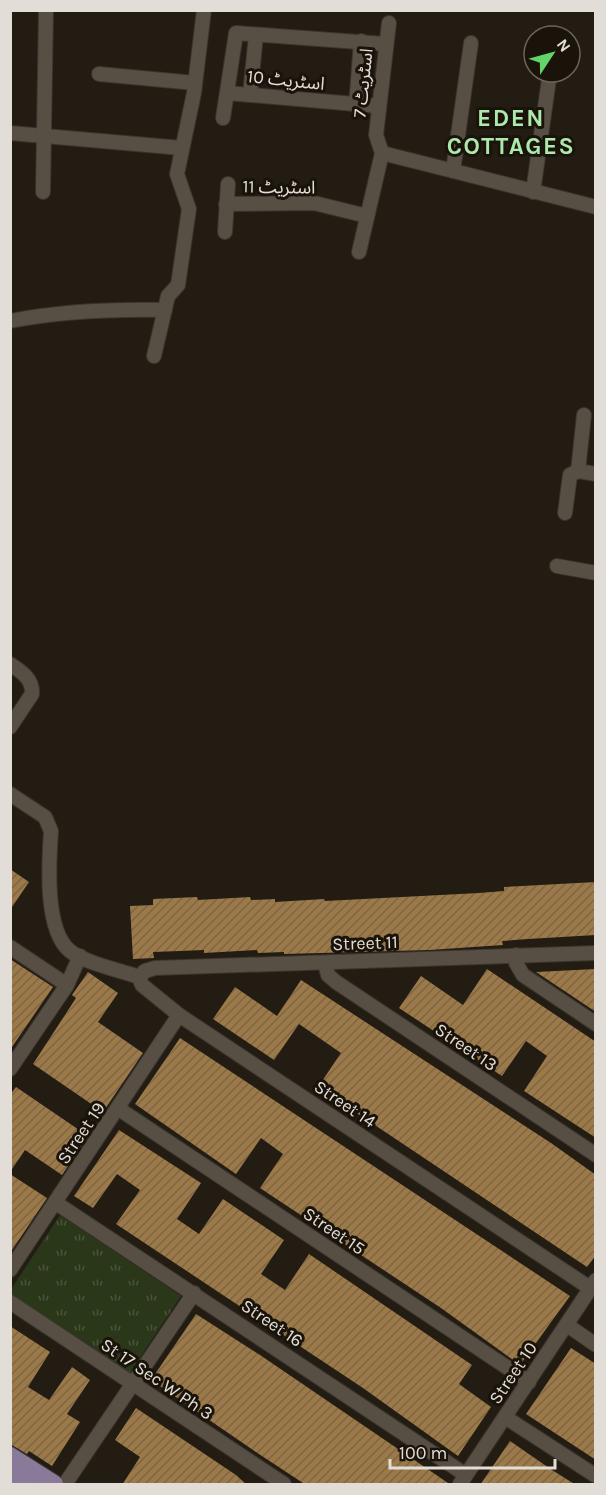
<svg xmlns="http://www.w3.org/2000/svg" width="606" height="1495" font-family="Karla,'Noto Sans Arabic',sans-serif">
  <defs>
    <pattern id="grass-tufts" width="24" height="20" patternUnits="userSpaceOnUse" patternTransform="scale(1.5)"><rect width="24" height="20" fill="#2a3819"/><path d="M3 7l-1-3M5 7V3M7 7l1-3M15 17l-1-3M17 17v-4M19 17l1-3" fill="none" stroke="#49543a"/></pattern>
    <pattern id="building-hatch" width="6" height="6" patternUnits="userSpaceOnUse" patternTransform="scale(1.5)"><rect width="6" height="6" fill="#9c7948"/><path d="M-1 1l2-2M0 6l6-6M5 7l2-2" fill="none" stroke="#7d6645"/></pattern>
  </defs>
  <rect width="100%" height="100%" fill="#231c12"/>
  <polygon fill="url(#grass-tufts)" points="60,1215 181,1296 129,1374 11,1296 10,1291"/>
  <g fill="url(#building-hatch)">
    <polygon points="10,869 29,882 10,910"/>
    <polygon points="596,882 596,935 528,939 502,941 503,945 429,950 284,954 284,952 258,953 257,950 204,953 204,950 180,951 153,952 154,958 133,959 130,906 153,905 153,899 197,897 198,900 250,897 251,900 275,899 275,902 324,899 325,901 479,893 504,891 504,887"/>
    <polygon points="10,959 53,987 10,1050"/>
    <polygon points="487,969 596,1042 596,1138 524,1091 547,1056 526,1041 502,1076 399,1008 421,976 463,1005"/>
    <polygon points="596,969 596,1012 536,972"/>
    <polygon points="88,972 118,993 98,1022 143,1053 103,1112 33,1064 76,998 72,995"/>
    <polygon points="301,980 551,1143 596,1175 596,1255 587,1267 318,1087 341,1053 299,1024 274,1060 213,1019 235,987 277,1016"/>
    <polygon points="180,1038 570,1296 520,1365 441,1308 260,1188 283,1154 261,1138 236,1174 135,1104"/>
    <polygon points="16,1087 88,1136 62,1175 25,1150 10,1172 10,1095"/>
    <polygon points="119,1130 201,1183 177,1219 199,1234 223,1199 284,1240 261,1274 285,1290 309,1254 472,1365 459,1384 491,1407 458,1456 363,1388 116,1224 140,1190 117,1174 93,1208 74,1196"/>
    <polygon points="10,1174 47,1198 10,1253"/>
    <polygon points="196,1314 260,1355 451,1485 306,1485 253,1450 151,1380"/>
    <polygon points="10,1326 50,1352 28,1387 49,1400 72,1367 90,1380 67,1414 80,1422 52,1466 29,1451 27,1454 10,1444"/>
    <polygon points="571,1348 596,1364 596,1460 526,1414"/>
    <polygon points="136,1408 236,1475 247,1485 122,1485 140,1457 115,1440"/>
    <polygon points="510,1441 552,1470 576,1485 480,1485"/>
  </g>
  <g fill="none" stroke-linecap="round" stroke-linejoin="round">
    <defs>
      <g id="minor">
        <polyline points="99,74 195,83"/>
        <polyline points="227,93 378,106"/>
        <polyline points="250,95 256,35"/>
        <polyline points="356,106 361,41"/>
        <polyline points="223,118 236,33 385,44"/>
        <polyline points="10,133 182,148"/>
        <polyline points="382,153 596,207"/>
        <polyline points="453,171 471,43"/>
        <polyline points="43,192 46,10"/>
        <polyline points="533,192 550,72"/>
        <polyline points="226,204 314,203 367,216"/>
        <polyline points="225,232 228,184"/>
        <polyline points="359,252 382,153 376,135 389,23"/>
        <path d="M10 321C62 311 112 309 165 310"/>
        <polyline points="154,356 168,296 178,285 189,209 177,174 194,93 204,10"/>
        <polyline points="584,415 578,471 596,474"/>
        <polyline points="565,513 570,475 578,471"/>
        <polyline points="557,566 596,573"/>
        <path d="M10 664C22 672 33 679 32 694L10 727"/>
        <path d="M10 794 45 817 51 831C49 861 44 930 70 951 85 963 119 970 139 977L142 985 179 1015 590 1288"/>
        <polyline points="10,947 67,985"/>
        <polyline points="516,955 516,963 523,975 596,1024"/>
        <polyline points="325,963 328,975 336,982 596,1155"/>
        <polyline points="139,977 145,971 155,968 596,953"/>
        <polyline points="10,1069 67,985 80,956"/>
        <polyline points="119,1109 529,1382"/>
        <polyline points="56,1203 466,1475"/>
        <polyline points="10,1270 179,1015"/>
        <polyline points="10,1302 284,1484"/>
        <polyline points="567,1325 596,1345"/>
        <polyline points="505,1417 596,1476"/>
        <polyline points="65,1484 194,1293"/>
        <polyline points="460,1484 596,1280"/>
      </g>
      <g id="major">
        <polyline points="10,1456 54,1484"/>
        <polyline points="10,1473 28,1484"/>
      </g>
    </defs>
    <use href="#minor" stroke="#3b3531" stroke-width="16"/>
    <use href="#major" stroke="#3b3531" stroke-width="20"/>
    <use href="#minor" stroke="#574f44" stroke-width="14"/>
    <use href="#major" stroke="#897a9a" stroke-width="18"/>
  </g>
  <g text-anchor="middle" stroke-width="6" stroke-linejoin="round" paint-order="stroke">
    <g font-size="18" fill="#e2ddd7" stroke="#1a130a">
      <text transform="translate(286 80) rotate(6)" y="6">اسٹریٹ 10</text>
      <text transform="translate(363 83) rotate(-84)" y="6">اسٹریٹ 7</text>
      <text transform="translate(279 187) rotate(1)" y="6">اسٹریٹ 11</text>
      <text transform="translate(365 943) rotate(-2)" y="6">Street 11</text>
      <text transform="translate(466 1047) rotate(34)" y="6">Street 13</text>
      <text transform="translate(345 1104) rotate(34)" y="6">Street 14</text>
      <text transform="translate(81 1133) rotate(-56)" y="6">Street 19</text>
      <text transform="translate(334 1231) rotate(34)" y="6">Street 15</text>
      <text transform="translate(272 1323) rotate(34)" y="6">Street 16</text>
      <text transform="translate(513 1373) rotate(-56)" y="6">Street 10</text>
      <text transform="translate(157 1379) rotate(34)" y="6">St 17 Sec W Ph 3</text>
    </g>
    <g font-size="24" font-weight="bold" letter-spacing="1.5" fill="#ade8ad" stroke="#1a130a">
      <text x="511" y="126">EDEN<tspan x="511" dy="28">COTTAGES</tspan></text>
    </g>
  </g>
  <rect width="606" height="1495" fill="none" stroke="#e2ddd7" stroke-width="24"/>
  <g transform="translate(552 54) rotate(54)"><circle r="28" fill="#1a130a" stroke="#6a645c" stroke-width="1.5"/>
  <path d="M0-4.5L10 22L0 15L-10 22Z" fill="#63d468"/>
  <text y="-9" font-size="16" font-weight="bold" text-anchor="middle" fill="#e2ddd7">N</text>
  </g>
  <path d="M390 1459v9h165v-9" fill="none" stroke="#e2ddd7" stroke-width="3"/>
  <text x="399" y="1459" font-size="18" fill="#e2ddd7" stroke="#1a130a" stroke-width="4.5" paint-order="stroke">100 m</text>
</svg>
